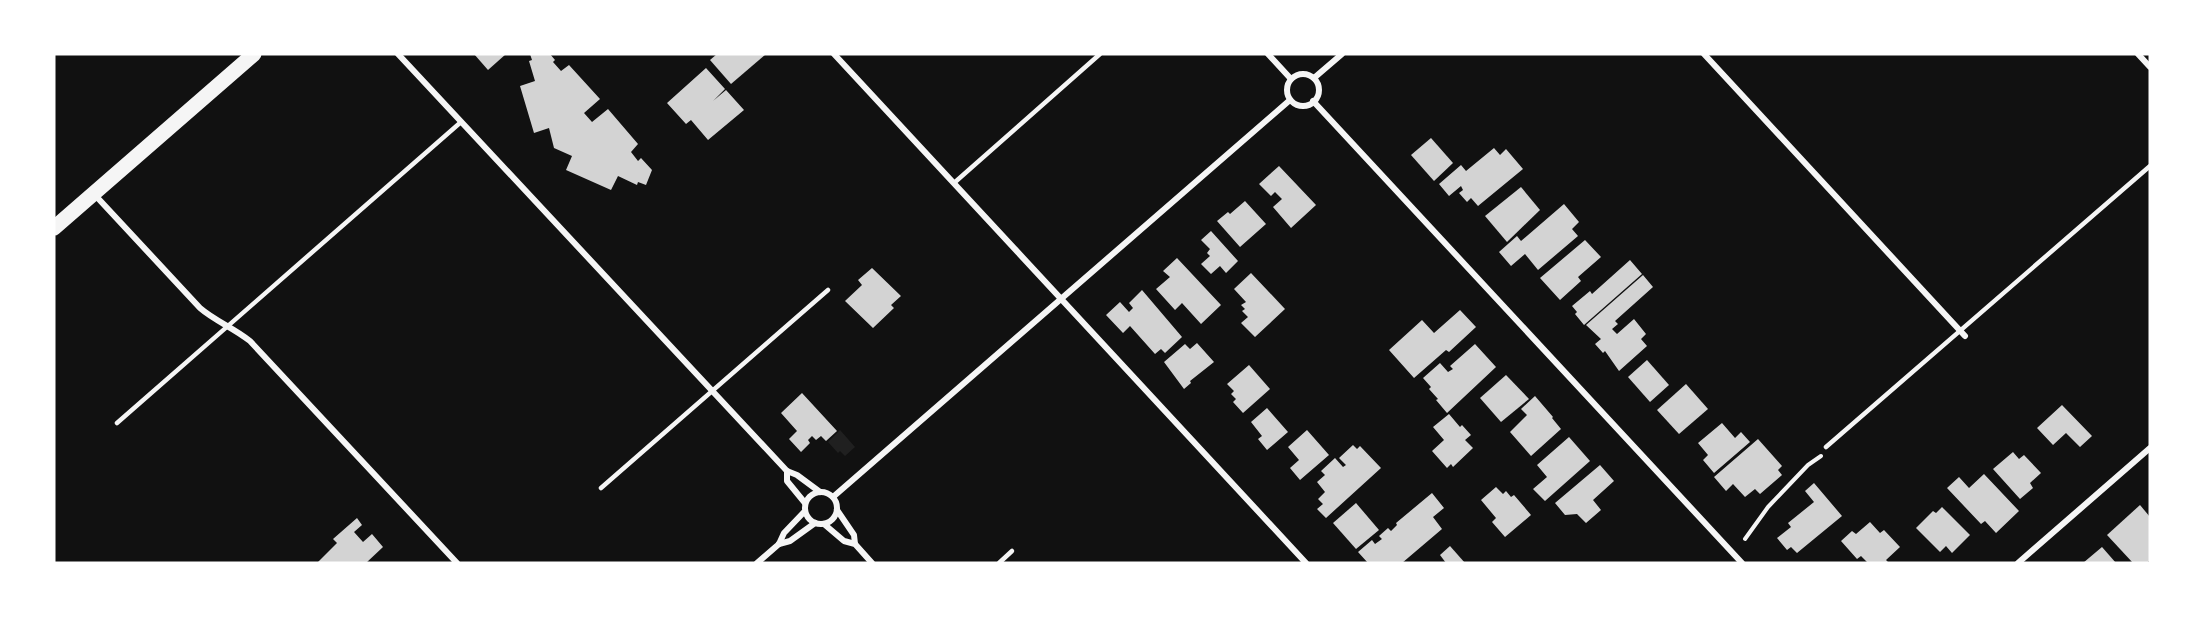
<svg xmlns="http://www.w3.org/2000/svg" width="2204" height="617" font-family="'Roboto Condensed',sans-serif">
  <rect width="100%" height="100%" fill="#111"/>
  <polygon fill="#202020" points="840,430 855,447 845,456 840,451 838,453 828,442"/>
  <g fill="#d3d3d3">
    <polygon points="474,54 506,54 488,70"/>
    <polygon points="530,54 550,54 555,60 553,62 561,71 569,65 600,99 584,113 592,122 608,109 638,144 631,152 638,161 641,158 652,170 646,185 638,182 637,185 618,176 611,190 566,170 572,156 554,148 549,128 534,133 520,86 535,81 529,61 532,60"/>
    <polygon points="717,54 766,54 731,84 710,60"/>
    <polygon points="706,68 725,89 713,101 726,90 744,110 708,140 691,120 686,124 667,103"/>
    <polygon points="1431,138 1453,163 1434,181 1411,155"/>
    <polygon points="1494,148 1500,155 1506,149 1523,169 1478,206 1471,198 1467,202 1459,193 1463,190 1461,186 1449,196 1439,184 1461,165 1466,171"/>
    <polygon points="1279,166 1316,205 1291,228 1273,207 1282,199 1275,192 1271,196 1259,184"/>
    <polygon points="1521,187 1540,210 1507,242 1485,216"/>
    <polygon points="1245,201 1266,224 1240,247 1217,221 1228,212 1230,214"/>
    <polygon points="1564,204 1579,222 1572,229 1578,236 1538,270 1525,254 1511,266 1499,252 1517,236 1521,241"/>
    <polygon points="1211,231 1238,261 1226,273 1220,266 1211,274 1201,264 1210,256 1207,253 1210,249 1201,240"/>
    <polygon points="1585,240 1601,257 1578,277 1581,281 1560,300 1540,278"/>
    <polygon points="1177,258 1221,305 1201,324 1182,303 1175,310 1156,289 1170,277 1163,271"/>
    <polygon points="1630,260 1642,274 1584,325 1575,314 1577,312 1572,306 1590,291 1592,294"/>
    <polygon points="872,268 901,296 891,305 894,308 873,328 845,301 862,285 858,280"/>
    <polygon points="1251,273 1285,309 1255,337 1241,323 1248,317 1242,311 1245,309 1241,305 1246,302 1234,289"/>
    <polygon points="1643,275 1653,287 1615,321 1618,324 1612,329 1617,334 1634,319 1646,334 1641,339 1647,346 1619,371 1605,351 1603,353 1595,344 1601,339 1586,325"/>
    <polygon points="1142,290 1182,337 1165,353 1161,349 1155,354 1130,326 1123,333 1106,315 1120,302 1129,312 1133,308 1129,303"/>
    <polygon points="1460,310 1476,327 1449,352 1446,350 1414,378 1389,350 1422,320 1434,333"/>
    <polygon points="1197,343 1214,362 1190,381 1191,383 1184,389 1164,362 1185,344 1190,349"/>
    <polygon points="1475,344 1496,367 1447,413 1436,400 1438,399 1429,389 1431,387 1423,378 1440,363 1448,372 1453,369 1450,366"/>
    <polygon points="1647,360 1669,385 1650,402 1628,377"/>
    <polygon points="1249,365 1270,389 1243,413 1233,402 1236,399 1231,394 1234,391 1227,384"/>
    <polygon points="1506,375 1529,399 1501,422 1480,398"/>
    <polygon points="1686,384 1708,409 1679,434 1657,410"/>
    <polygon points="802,393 837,431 826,441 821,436 816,440 812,436 808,440 810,443 801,452 789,439 797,431 781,413"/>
    <polygon points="1535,396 1553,417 1552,418 1561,429 1531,456 1510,432 1527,415 1521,409"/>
    <polygon points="2062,405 2092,436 2080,447 2066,433 2053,445 2037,428"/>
    <polygon points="1267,408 1288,432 1267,450 1258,439 1262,436 1251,422"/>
    <polygon points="1449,414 1460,427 1462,425 1471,435 1465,440 1473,448 1453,467 1451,464 1447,468 1432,451 1444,440 1433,427"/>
    <polygon points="1722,423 1735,438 1741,432 1750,442 1714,473 1703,460 1708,455 1698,443"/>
    <polygon points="1307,430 1329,455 1300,480 1290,468 1299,460 1288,447"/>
    <polygon points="1569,437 1590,461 1545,501 1533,489 1547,477 1537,465"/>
    <polygon points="1758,439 1782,466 1778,470 1782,475 1760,494 1755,489 1745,497 1733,484 1726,491 1714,477"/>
    <polygon points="1353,445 1357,449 1360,446 1381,468 1326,518 1317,509 1323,504 1318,499 1325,492 1317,482 1325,475 1321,471 1335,458 1343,467 1346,465 1339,458"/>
    <polygon points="2013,452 2019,459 2024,455 2041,473 2030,483 2033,488 2020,499 1993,469"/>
    <polygon points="1600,465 1614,481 1593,500 1601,510 1586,523 1577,514 1565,515 1555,503"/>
    <polygon points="1984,474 2019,511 1996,533 1985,521 1981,524 1947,488 1959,477 1969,488"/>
    <polygon points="1814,483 1842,516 1797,553 1791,547 1787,550 1777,538 1791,527 1788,523 1814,502 1805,491"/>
    <polygon points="1496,487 1503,494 1506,491 1511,497 1514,495 1531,515 1505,537 1492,522 1496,518 1481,500"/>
    <polygon points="1432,493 1444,508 1433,517 1442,529 1402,563 1368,563 1358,552 1372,540 1375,544 1382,539 1379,536 1388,528 1391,531 1397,525 1396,523"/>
    <polygon points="1356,503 1379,530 1356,549 1333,523"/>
    <polygon points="2140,505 2150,517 2150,560 2147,563 2133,563 2107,535"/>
    <polygon points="1942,507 1970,535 1952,553 1946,546 1940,552 1916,528 1933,511 1936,513"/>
    <polygon points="357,518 362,525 354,532 363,542 372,534 383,547 366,563 317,563 337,543 333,539"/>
    <polygon points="1870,522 1880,533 1884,530 1900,547 1886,560 1889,563 1868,563 1861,556 1857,559 1841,541 1852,531 1856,534"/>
    <polygon points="1450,546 1465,563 1446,563 1440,555"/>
    <polygon points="2102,547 2116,563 2083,563"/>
  </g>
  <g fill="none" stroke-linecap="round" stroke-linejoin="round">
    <polyline stroke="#f5f5f5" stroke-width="4" points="1745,539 1768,507 1808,465 1821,456"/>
    <g stroke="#f5f5f5" stroke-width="4.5">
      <polyline points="954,183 1100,54"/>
      <polyline points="117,423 461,122"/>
      <polyline points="1826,447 2150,166"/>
      <polyline points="601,488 828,290"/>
      <polyline points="999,563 1012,551"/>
    </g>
    <g stroke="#f5f5f5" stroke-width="6">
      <polyline points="398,54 787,471 797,475 820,492"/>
      <polyline points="834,54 1306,563"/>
      <polyline points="1268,54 1291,79"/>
      <polyline points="1704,54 1965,336"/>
      <polyline points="2138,54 2150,67"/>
      <circle cx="1303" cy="90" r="16"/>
      <polyline points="1314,78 1342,54"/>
      <polyline points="1313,101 1742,563"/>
      <path d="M94 194 200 308C215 321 234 328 250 341L457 563"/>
      <polyline points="787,471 787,481 805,503"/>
      <circle cx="821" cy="508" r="16"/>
      <polyline points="833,497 1290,100"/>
      <polyline points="837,510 854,535 855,544"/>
      <polyline points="824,524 844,541 855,544 872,563"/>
      <polyline points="779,544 790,541 815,523"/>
      <polyline points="757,563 779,544 784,533 805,511"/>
      <polyline points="2018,563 2150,448"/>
    </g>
    <polyline stroke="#f5f5f5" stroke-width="15" points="54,228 254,54"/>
  </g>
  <rect width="2204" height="617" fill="none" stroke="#ffffff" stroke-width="111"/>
</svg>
